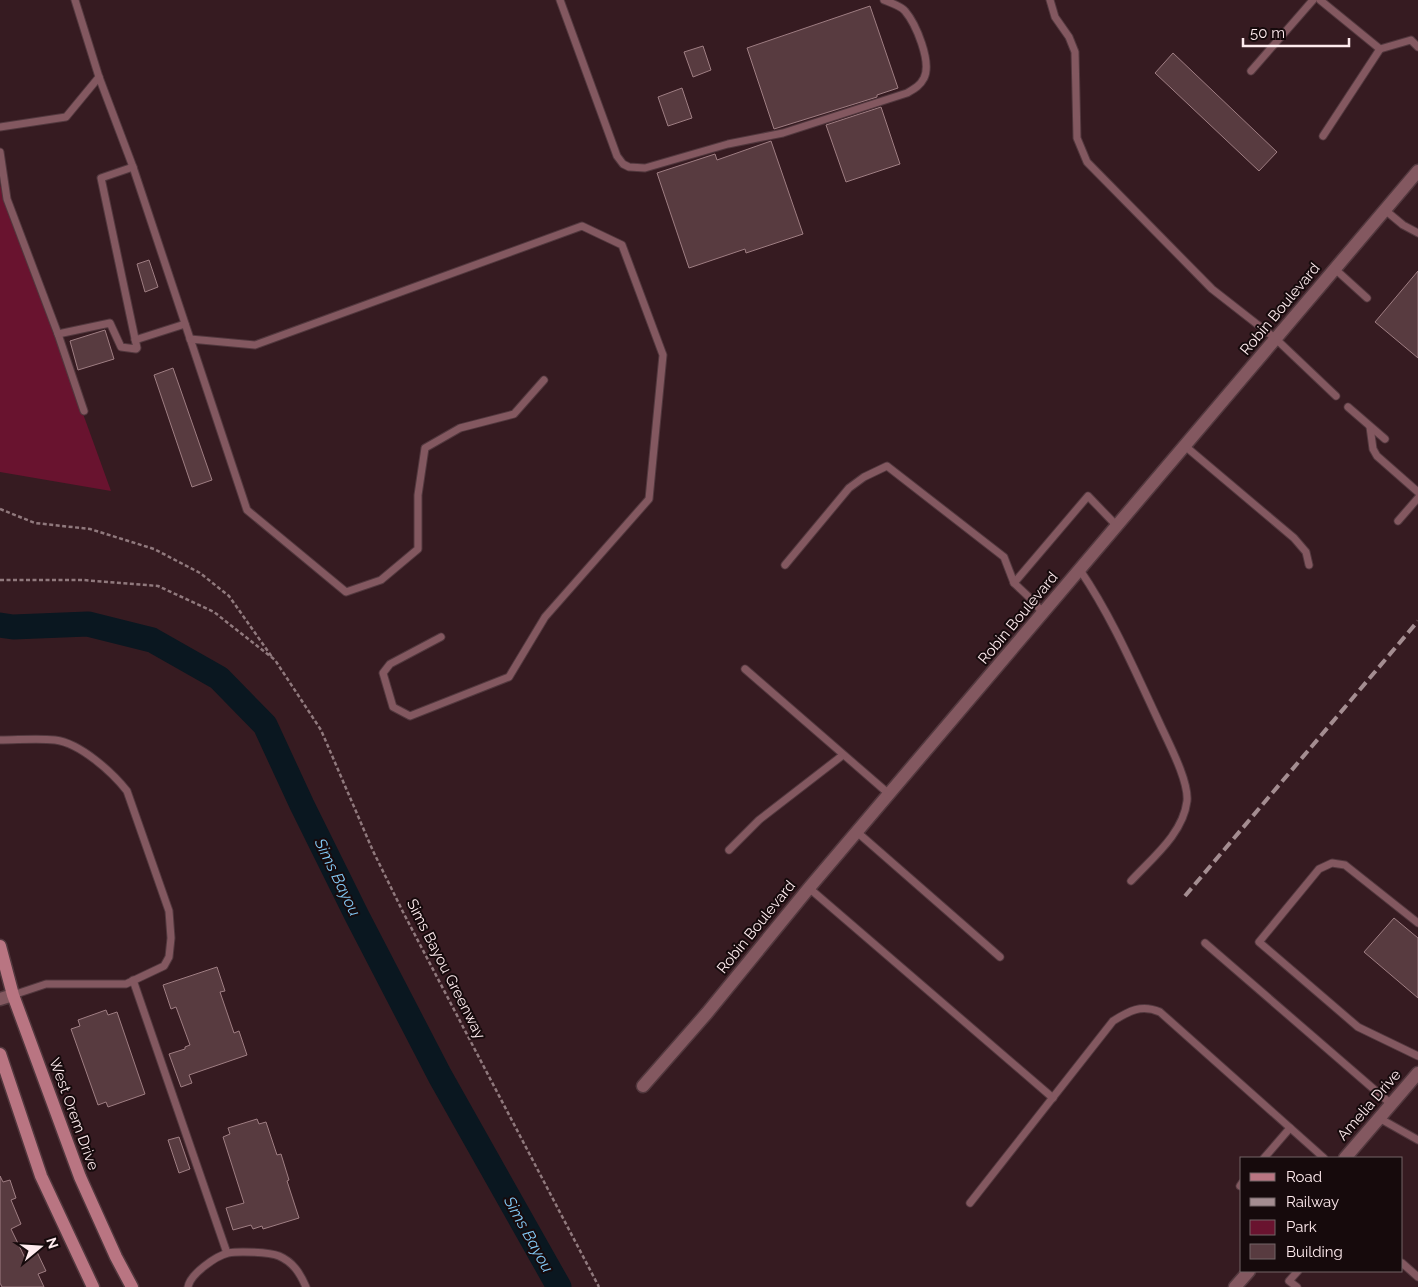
<svg xmlns="http://www.w3.org/2000/svg" width="1418" height="1287" font-family="Raleway,sans-serif">
  <rect width="100%" height="100%" fill="#361b21"/>
  <polygon fill="#69132f" points="0,185 111,491 0,472"/>
  <g fill="none" stroke-linecap="round" stroke-linejoin="round">
    <polyline stroke="#0a1720" stroke-width="25" points="0,625 13,627 88,624 152,640 219,678 265,725 302,805 357,916 440,1076 559,1287"/>
  </g>
  <g fill="#583b40" stroke="#9f7e83">
    <polygon points="870,6 898,88 877,95 877,97 774,129 747,48"/>
    <polygon points="703,46 711,70 693,77 684,52"/>
    <polygon points="1173,53 1277,152 1259,171 1155,73"/>
    <polygon points="682,88 692,118 668,126 658,97"/>
    <polygon points="881,107 900,164 846,182 826,125"/>
    <polygon points="771,141 803,234 746,253 745,249 689,268 657,173 715,154 717,160"/>
    <polygon points="149,260 158,287 145,292 137,264"/>
    <polygon points="1418,271 1418,358 1375,322"/>
    <polygon points="105,330 114,359 78,370 70,341"/>
    <polygon points="173,368 212,480 192,487 154,375"/>
    <polygon points="1394,918 1418,938 1418,998 1364,952"/>
    <polygon points="217,967 225,991 220,992 234,1033 239,1031 247,1055 189,1075 192,1083 181,1087 169,1054 185,1049 185,1047 190,1045 176,1007 171,1009 163,985"/>
    <polygon points="106,1010 108,1015 117,1012 145,1094 108,1107 106,1102 98,1105 71,1029 80,1026 78,1020"/>
    <polygon points="257,1119 259,1124 266,1122 277,1155 281,1154 289,1180 287,1181 299,1218 263,1229 262,1226 253,1229 251,1225 233,1230 226,1208 244,1203 223,1137 230,1134 228,1128"/>
    <polygon points="179,1137 190,1169 179,1173 168,1140"/>
    <polygon points="0,1176 3,1182 10,1180 16,1198 11,1200 21,1224 11,1229 25,1258 37,1252 46,1271 38,1274 44,1287 2,1287 0,1283"/>
  </g>
  <g fill="none" stroke-linecap="round" stroke-linejoin="round">
    <defs>
      <g id="service">
        <polyline points="75,0 99,77 133,167 247,510 346,592 381,580 418,549 418,495 425,448 460,428 514,414 544,380"/>
        <path d="M560 0 617 156 623 164 629 167 645 168 728 144 783 133 907 93C914 89 920 86 924 78 932 62 916 24 905 11 901 6 891 3 884 0"/>
        <polyline points="1050,0 1055,17 1069,37 1075,52 1077,138 1087,162 1212,289 1276,339 1336,396"/>
        <polyline points="1320,0 1380,49 1411,40 1418,47"/>
        <polyline points="1251,71 1313,0"/>
        <polyline points="0,127 66,117 99,77"/>
        <polyline points="1323,136 1380,49"/>
        <polyline points="0,152 7,199 58,334 84,411"/>
        <polyline points="1385,210 1403,225 1418,233"/>
        <polyline points="1335,269 1367,298"/>
        <polyline points="58,334 110,323 121,347 136,349 137,348 101,178 133,167"/>
        <polyline points="190,339 255,345 582,226 622,245 663,355 649,499 545,617 509,677 410,716 393,707 383,673 390,664 441,637"/>
        <polyline points="135,340 185,324"/>
        <polyline points="1348,407 1385,439"/>
        <polyline points="1370,427 1373,449 1377,456 1418,492"/>
        <polyline points="1185,446 1294,538 1306,552 1309,565"/>
        <polyline points="1398,521 1418,498"/>
        <polyline points="785,565 849,488 864,477 887,466 1004,557 1014,583"/>
        <path d="M1080 570C1112 617 1135 671 1159 722 1168 742 1189 781 1187 801 1183 834 1152 858 1131 881"/>
        <polyline points="1043,613 1031,599 1014,583 1088,496 1117,526"/>
        <polyline points="745,669 889,794"/>
        <path d="M0 740C18 740 37 738 55 740 80 743 112 772 127 791L169 911 171 938 169 957 164 966 126 984H46L13 995"/>
        <polyline points="857,832 1000,957"/>
        <polyline points="729,850 759,820 843,755"/>
        <polyline points="809,888 1053,1098"/>
        <polyline points="1418,923 1345,865 1332,863 1319,869 1259,942 1358,1027 1418,1056"/>
        <polyline points="1205,943 1391,1104"/>
        <polyline points="133,980 227,1253"/>
        <polyline points="1379,1118 1418,1140"/>
        <polyline points="1264,1158 1290,1128"/>
        <polyline points="1240,1186 1242,1183"/>
        <path d="M970 1203 1113 1021C1129 1011 1141 1004 1160 1012L1324 1158"/>
        <polyline points="1402,1263 1418,1277"/>
        <path d="M188 1287C190 1274 216 1256 228 1253 239 1251 269 1252 279 1256 293 1262 300 1273 306 1287"/>
        <polyline points="1297,1287 1289,1281 1298,1271"/>
      </g>
      <g id="minor">
        <polyline points="0,999 13,995"/>
        <polyline points="643,1086 707,1013 809,888 1418,171"/>
        <polyline points="1345,1158 1418,1073"/>
        <polyline points="1235,1287 1249,1271"/>
      </g>
      <g id="secondary">
        <polyline points="0,946 13,995 80,1177 116,1257 132,1287"/>
        <polyline points="0,1054 41,1176 93,1287"/>
      </g>
    </defs>
    <use href="#service" stroke="#52383e" stroke-width="9"/>
    <use href="#minor" stroke="#52383e" stroke-width="15"/>
    <use href="#secondary" stroke="#52383e" stroke-width="15"/>
    <g stroke="#90797d" stroke-width="2.5" stroke-dasharray="4 2.5" stroke-linecap="butt">
      <polyline points="0,509 35,523 90,529 154,549 200,573 229,596 272,657"/>
      <polyline points="0,580 83,580 158,586 214,612 275,660 321,730 373,851 403,912 599,1287"/>
    </g>
    <use href="#service" stroke="#835860" stroke-width="7"/>
    <use href="#minor" stroke="#835860" stroke-width="12"/>
    <use href="#secondary" stroke="#b97582" stroke-width="12"/>
    <polyline stroke="#a48d91" stroke-width="4" stroke-dasharray="10 5" stroke-linecap="butt" points="1185,896 1418,621"/>
  </g>
  <g text-anchor="middle" stroke-width="4" stroke-linejoin="round" paint-order="stroke">
    <g font-size="15" fill="#feebee" stroke="#160a0c">
      <text transform="translate(1280 309) rotate(-50)" y="5">Robin Boulevard</text>
      <text transform="translate(1018 618) rotate(-50)" y="5">Robin Boulevard</text>
      <text transform="translate(756 927) rotate(-51)" y="5">Robin Boulevard</text>
      <text transform="translate(446 969) rotate(63)" y="5">Sims Bayou Greenway</text>
      <text transform="translate(1369 1105) rotate(-49)" y="5">Amelia Drive</text>
      <text transform="translate(74 1114) rotate(70)" y="5">West Orem Drive</text>
    </g>
    <g font-size="16" font-style="italic" fill="#83c9f5" stroke="#160a0c">
      <text transform="translate(338 877) rotate(64)" y="6">Sims Bayou</text>
      <text transform="translate(529 1234) rotate(61)" y="6">Sims Bayou</text>
    </g>
  </g>
  <rect x="1240" y="1157" width="162" height="115" fill="#160a0c" stroke="#736466"/>
  <rect x="1250" y="1173" width="25" height="8" fill="#b97582" stroke="#736466"/>
  <text x="1286" y="1182" font-size="15" fill="#feebee">Road</text>
  <rect x="1250" y="1198" width="25" height="8" fill="#a48d91" stroke="#736466"/>
  <text x="1286" y="1207" font-size="15" fill="#feebee">Railway</text>
  <rect x="1250" y="1220" width="25" height="15" fill="#69132f" stroke="#736466"/>
  <text x="1286" y="1232" font-size="15" fill="#feebee">Park</text>
  <rect x="1250" y="1244" width="25" height="15" fill="#583b40" stroke="#736466"/>
  <text x="1286" y="1257" font-size="15" fill="#feebee">Building</text>
  <g transform="translate(40 1247) rotate(72)" stroke="#160a0c" stroke-width="4" paint-order="stroke">
  <path d="M0-4L9 19L0 12L-9 19Z" fill="#feebee"/>
  <text y="-8" font-size="14" font-weight="bold" text-anchor="middle" fill="#feebee">N</text>
  </g>
  <path d="M1243 38v8h106v-8" fill="none" stroke="#feebee" stroke-width="2.5"/>
  <text x="1250" y="38" font-size="15" fill="#feebee" stroke="#160a0c" stroke-width="4" paint-order="stroke">50 m</text>
</svg>
